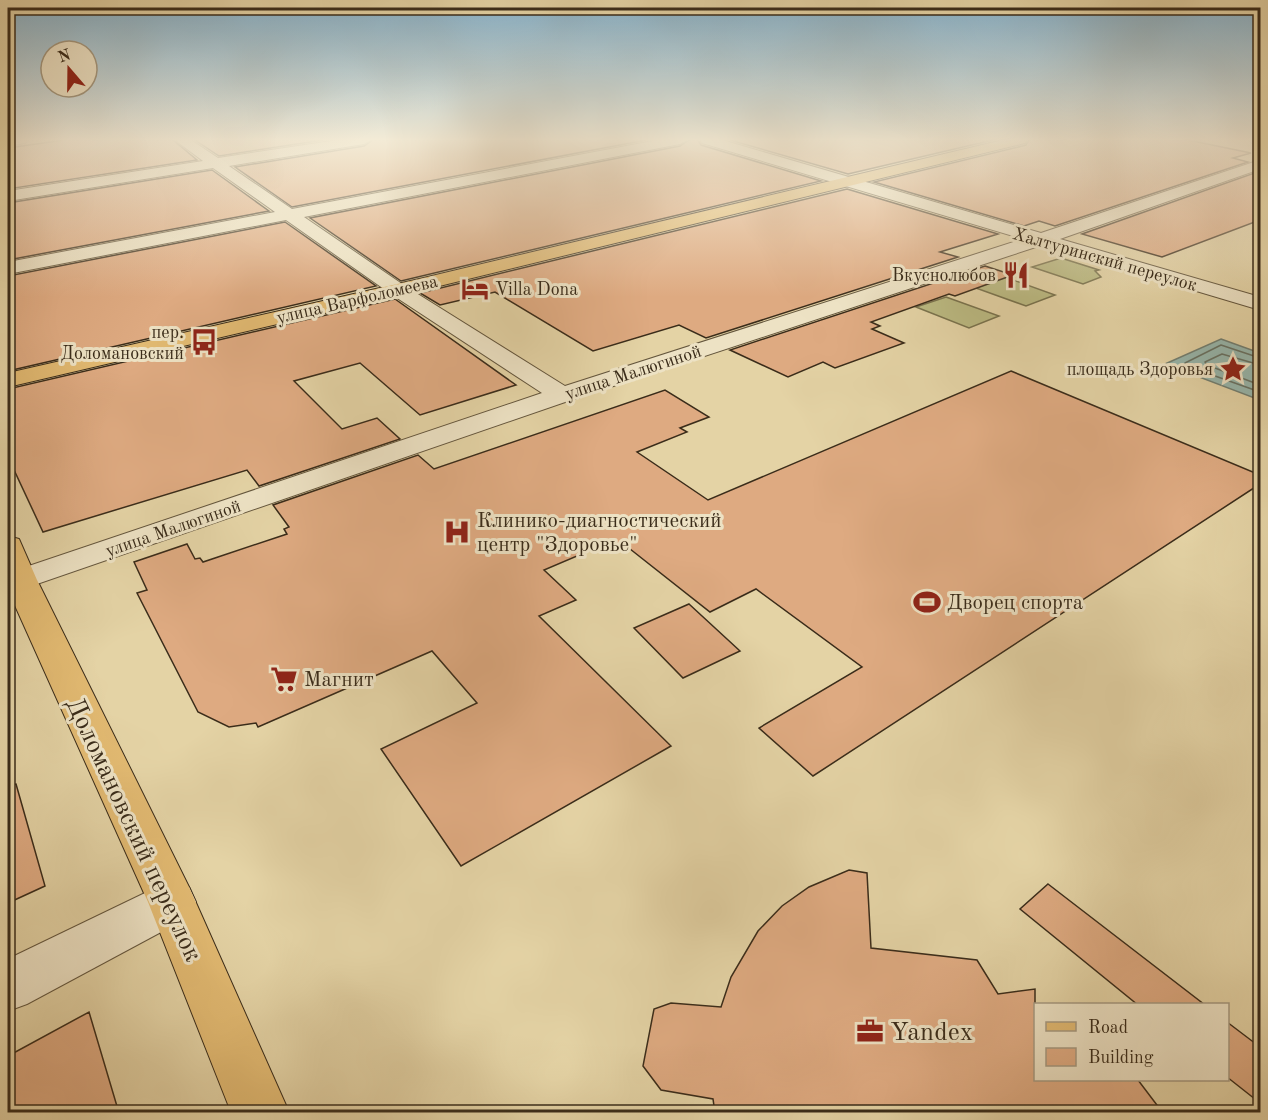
<svg xmlns="http://www.w3.org/2000/svg" width="1268" height="1120" font-family="'Old Standard TT',serif">
  <rect width="100%" height="100%" fill="#e4d3a5"/>
  <filter id="stains"><feTurbulence type="fractalNoise" baseFrequency=".00333" numOctaves="4"/><feColorMatrix values="0 0 0 0 .2 0 0 0 0 .09 0 0 0 0 .02 0 0 0 .5 -.17"/></filter>
  <radialGradient id="worn" r=".72"><stop offset=".6" stop-color="#630" stop-opacity="0"/><stop offset="1" stop-color="#630" stop-opacity=".3"/></radialGradient>
  <g fill="#bbba82" stroke="#7a734e" stroke-width="1.5">
    <polygon points="1061,258 1099,270 1095,271 1101,277 1083,284 1032,267"/>
    <polygon points="1002,276 1055,295 1026,306 973,287"/>
    <polygon points="946,297 999,316 969,328 916,307"/>
  </g>
  <polygon fill="#97b7ad" stroke="#727f72" stroke-width="1.5" points="1221,339 1260,353 1260,397 1257,399 1165,364"/>
  <g fill="none" stroke-linecap="round" stroke-linejoin="round">
    <g stroke="#687264" stroke-width="1.5">
      <polyline points="1260,358 1221,345 1185,363 1187,366 1260,392"/>
      <polyline points="1260,365 1222,354 1205,362 1207,365 1260,385"/>
    </g>
  </g>
  <g fill="#deaa81" stroke="#3a2c1a" stroke-width="1.5">
    <polygon points="64,140 173,140 197,160 8,189 8,148"/>
    <polygon points="195,140 323,140 219,156"/>
    <polygon points="373,140 646,140 292,207 235,167 364,146"/>
    <polygon points="689,140 698,140 701,145 821,181 401,281 310,218 680,146"/>
    <polygon points="730,140 993,140 848,174"/>
    <polygon points="1029,140 1188,140 1251,153 1233,158 1248,162 1055,226 1039,221 1024,226 874,182 1026,145"/>
    <polygon points="212,170 269,211 8,260 8,203"/>
    <polygon points="1260,171 1260,220 1162,257 1082,234"/>
    <polygon points="847,189 998,234 940,252 958,257 706,338 679,325 593,351 495,292 440,305 420,293"/>
    <polygon points="285,222 376,286 8,371 8,276"/>
    <polygon points="985,266 1013,275 955,296 949,294 871,322 880,326 872,329 904,343 835,368 823,362 788,377 730,350"/>
    <polygon points="395,299 516,385 420,415 360,363 294,381 342,429 377,418 400,439 259,486 247,470 43,532 8,457 8,389"/>
    <polygon points="1011,371 1260,475 1260,484 813,776 759,728 862,667 756,589 710,612 625,545 619,547 612,541 544,570 576,600 539,616 671,746 461,866 381,749 477,703 432,651 258,727 256,723 229,727 198,712 137,593 147,590 134,562 187,544 195,559 200,558 203,562 287,534 284,529 289,527 273,505 418,455 434,469 665,390 709,417 680,428 687,432 637,452 708,500"/>
    <polygon points="689,604 740,651 683,678 634,628"/>
    <polygon points="16,784 45,886 8,903 8,785"/>
    <polygon points="849,870 867,873 871,948 977,960 998,994 1035,989 1035,1080 1138,1080 1163,1113 715,1113 713,1099 661,1090 643,1066 654,1009 671,1003 721,1007 731,977 758,931 782,906 809,887"/>
    <polygon points="1048,884 1205,1005 1138,1005 1020,909"/>
    <polygon points="89,1012 119,1113 8,1113 8,1056"/>
    <polygon points="1227,1022 1260,1047 1260,1103 1227,1077"/>
  </g>
  <g fill="none" stroke-linecap="round" stroke-linejoin="round">
    <defs>
      <g id="minor">
        <polygon points="8,140 27,140 25,143 8,146"/>
        <polygon points="175,140 191,140 218,158 338,140 371,140 364,144 229,166 292,209 658,140 687,140 680,144 304,217 405,286 565,386 1023,239 702,143 700,140 722,140 1041,233 1260,160 1260,169 1060,239 1260,297 1260,310 1042,245 571,400 8,594 8,573 542,393 391,294 286,220 8,274 8,262 275,212 213,168 8,201 8,191 203,161"/>
        <polygon points="1250,140 1260,140 1260,145 1252,143"/>
        <polygon points="172,880 189,887 196,902 189,917 27,1004 8,1011 8,959"/>
      </g>
      <g id="major">
        <polygon points="1003,140 1027,140 1025,143 419,291 8,387 8,373 419,279"/>
        <polygon points="8,536 19,539 37,580 189,887 289,1112 231,1112 148,902 8,590"/>
      </g>
    </defs>
    <use href="#minor" stroke="#64563d" stroke-width="2"/>
    <use href="#major" stroke="#3a2c1a" stroke-width="2"/>
    <use href="#minor" fill="#ede2c4" fill-rule="evenodd"/>
    <use href="#major" fill="#e2ba72" fill-rule="evenodd"/>
  </g>
  <linearGradient id="sky" x2="0" y2="1"><stop stop-color="#87b5d0"/><stop offset="0.47" stop-color="#f3ebd6"/><stop offset="1" stop-color="#f3ebd6" stop-opacity="0"/></linearGradient>
  <rect width="1268" height="297" fill="url(#sky)"/>
  <defs>
    <symbol id="restaurant-bare" viewBox="-9 -9 18 18"><path d="M-5-6h1v4h1v-4h1v4h1v-4h1v5L-1.5 .5V6h-2V.5L-5-1ZM5-6V6H3V1.5H1.5Q1.5-4 5-6Z" fill="#8f2418" stroke="#ede2c4" stroke-width="2.5" paint-order="stroke"/></symbol>
    <symbol id="hotel-bare" viewBox="-9 -9 18 18"><path d="M-6-4.5h1.5V1H6V5H4.5V3h-9V5H-6ZM-4 0a1.8 1.8 0 1 1 3.6 0ZM.5 0V-2.5h3Q6-2.5 6 0Z" fill="#8f2418" stroke="#ede2c4" stroke-width="2.5" paint-order="stroke"/></symbol>
    <symbol id="bus-bare" viewBox="-9 -9 18 18"><path d="M-5-6H5V4H4V6H2V4H-2V6H-4V4H-5ZM-3.5-4V0h7V-4ZM-3.5 1.2v1.5H-2V1.2ZM2 1.2v1.5H3.5V1.2Z" fill="#8f2418" stroke="#ede2c4" stroke-width="2.5" paint-order="stroke"/></symbol>
    <symbol id="sight-bare" viewBox="-9 -9 18 18"><path d="M0-6L1.8-2.2L6-1.7L2.9 1.2L3.7 5.4L0 3.3L-3.7 5.4L-2.9 1.2L-6-1.7L-1.8-2.2Z" fill="#8f2418" stroke="#ede2c4" stroke-width="2.5" paint-order="stroke"/></symbol>
    <symbol id="hospital-bare" viewBox="-9 -9 18 18"><path d="M-5-5h3v3.5h4V-5h3V5h-3V1.5h-4V5h-3Z" fill="#8f2418" stroke="#ede2c4" stroke-width="2.5" paint-order="stroke"/></symbol>
    <symbol id="stadium-bare" viewBox="-9 -9 18 18"><path d="M0-5a6.5 5 0 1 0 0 10a6.5 5 0 1 0 0-10ZM-3.5-1.8h7v3.6h-7Z" fill="#8f2418" stroke="#ede2c4" stroke-width="2.5" paint-order="stroke"/></symbol>
    <symbol id="supermarket-bare" viewBox="-9 -9 18 18"><path d="M-6-5.5h2.5l.6 2H6L4.5 2H-2.5L-4.4-4H-6ZM-1.5 3.2a1.3 1.3 0 1 0 .1 0ZM3 3.2a1.3 1.3 0 1 0 .1 0Z" fill="#8f2418" stroke="#ede2c4" stroke-width="2.5" paint-order="stroke"/></symbol>
    <symbol id="office-bare" viewBox="-9 -9 18 18"><path d="M-6-3h4V-5.5h4V-3h4V5H-6ZM-1-4.5V-3h2v-1.5ZM-6 0V1H6V0Z" fill="#8f2418" stroke="#ede2c4" stroke-width="2.5" paint-order="stroke"/></symbol>
  </defs>
  <g fill-rule="evenodd">
    <use href="#restaurant-bare" x="997" y="256" width="38" height="38"/>
    <use href="#hotel-bare" x="456" y="270" width="38" height="38"/>
    <use href="#bus-bare" x="185" y="323" width="38" height="38"/>
    <use href="#sight-bare" x="1214" y="350" width="38" height="38"/>
    <use href="#hospital-bare" x="438" y="513" width="38" height="38"/>
    <use href="#stadium-bare" x="908" y="583" width="38" height="38"/>
    <use href="#supermarket-bare" x="265" y="660" width="38" height="38"/>
    <use href="#office-bare" x="851" y="1012" width="38" height="38"/>
  </g>
  <g text-anchor="middle" stroke-width="6" stroke-linejoin="round" paint-order="stroke">
    <g font-size="18" fill="#3a2c1a" stroke="#ede2c4">
      <text transform="translate(1105 259) rotate(16)" y="6">Халтуринский переулок</text>
      <text transform="translate(357 299) rotate(-13)" y="6">улица Варфоломеева</text>
      <text transform="translate(633 372) rotate(-18)" y="6">улица Малюгиной</text>
      <text transform="translate(173 528) rotate(-19)" y="6">улица Малюгиной</text>
    </g>
    <g font-size="18" fill="#3a2c1a" stroke="#ede2c4" text-anchor="end">
      <text x="996" y="281">Вкуснолюбов</text>
      <text x="495" y="295" text-anchor="start">Villa Dona</text>
      <text x="184" y="338">пер.<tspan x="184" dy="21">Доломановский</tspan></text>
      <text x="1213" y="375">площадь Здоровья</text>
    </g>
    <g font-size="21" fill="#3a2c1a" stroke="#ede2c4" text-anchor="start">
      <text x="477" y="527">Клинико-диагностический<tspan x="477" dy="24">центр "Здоровье"</tspan></text>
      <text x="947" y="609">Дворец спорта</text>
      <text x="304" y="686">Магнит</text>
    </g>
    <g font-size="26" fill="#3a2c1a" stroke="#ede2c4">
      <text transform="translate(135 829) rotate(65)" y="9">Доломановский переулок</text>
    </g>
    <g font-size="26" fill="#3a2c1a" stroke="#ede2c4" text-anchor="start">
      <text x="890" y="1040">Yandex</text>
    </g>
  </g>
  <rect width="1268" height="1120" fill="none" stroke="#e4d3a5" stroke-width="30"/>
  <rect x="9" y="9" width="1250" height="1102" fill="none" stroke="#3a2c1a" stroke-width="3"/>
  <rect x="15" y="15" width="1238" height="1090" fill="none" stroke="#3a2c1a" stroke-width="1.5"/>
  <rect x="1034" y="1003" width="195" height="78" fill="#ede2c4" stroke="#a59980" stroke-width="1.5"/>
  <rect x="1046" y="1022" width="30" height="9" fill="#e2ba72" stroke="#a59980" stroke-width="1.5"/>
  <text x="1088" y="1033" font-size="18" fill="#3a2c1a">Road</text>
  <rect x="1046" y="1048" width="30" height="18" fill="#deaa81" stroke="#a59980" stroke-width="1.5"/>
  <text x="1088" y="1063" font-size="18" fill="#3a2c1a">Building</text>
  <g transform="translate(69 69) rotate(340)"><circle r="28" fill="#ede2c4" stroke="#a59980" stroke-width="1.5"/>
  <path d="M0-4.5L10 22L0 15L-10 22Z" fill="#8f2418"/>
  <text y="-9" font-size="16" font-weight="bold" text-anchor="middle" fill="#3a2c1a">N</text>
  </g>
  <rect width="100%" height="100%" filter="url(#stains)"/>
  <rect width="100%" height="100%" fill="url(#worn)"/>
</svg>
